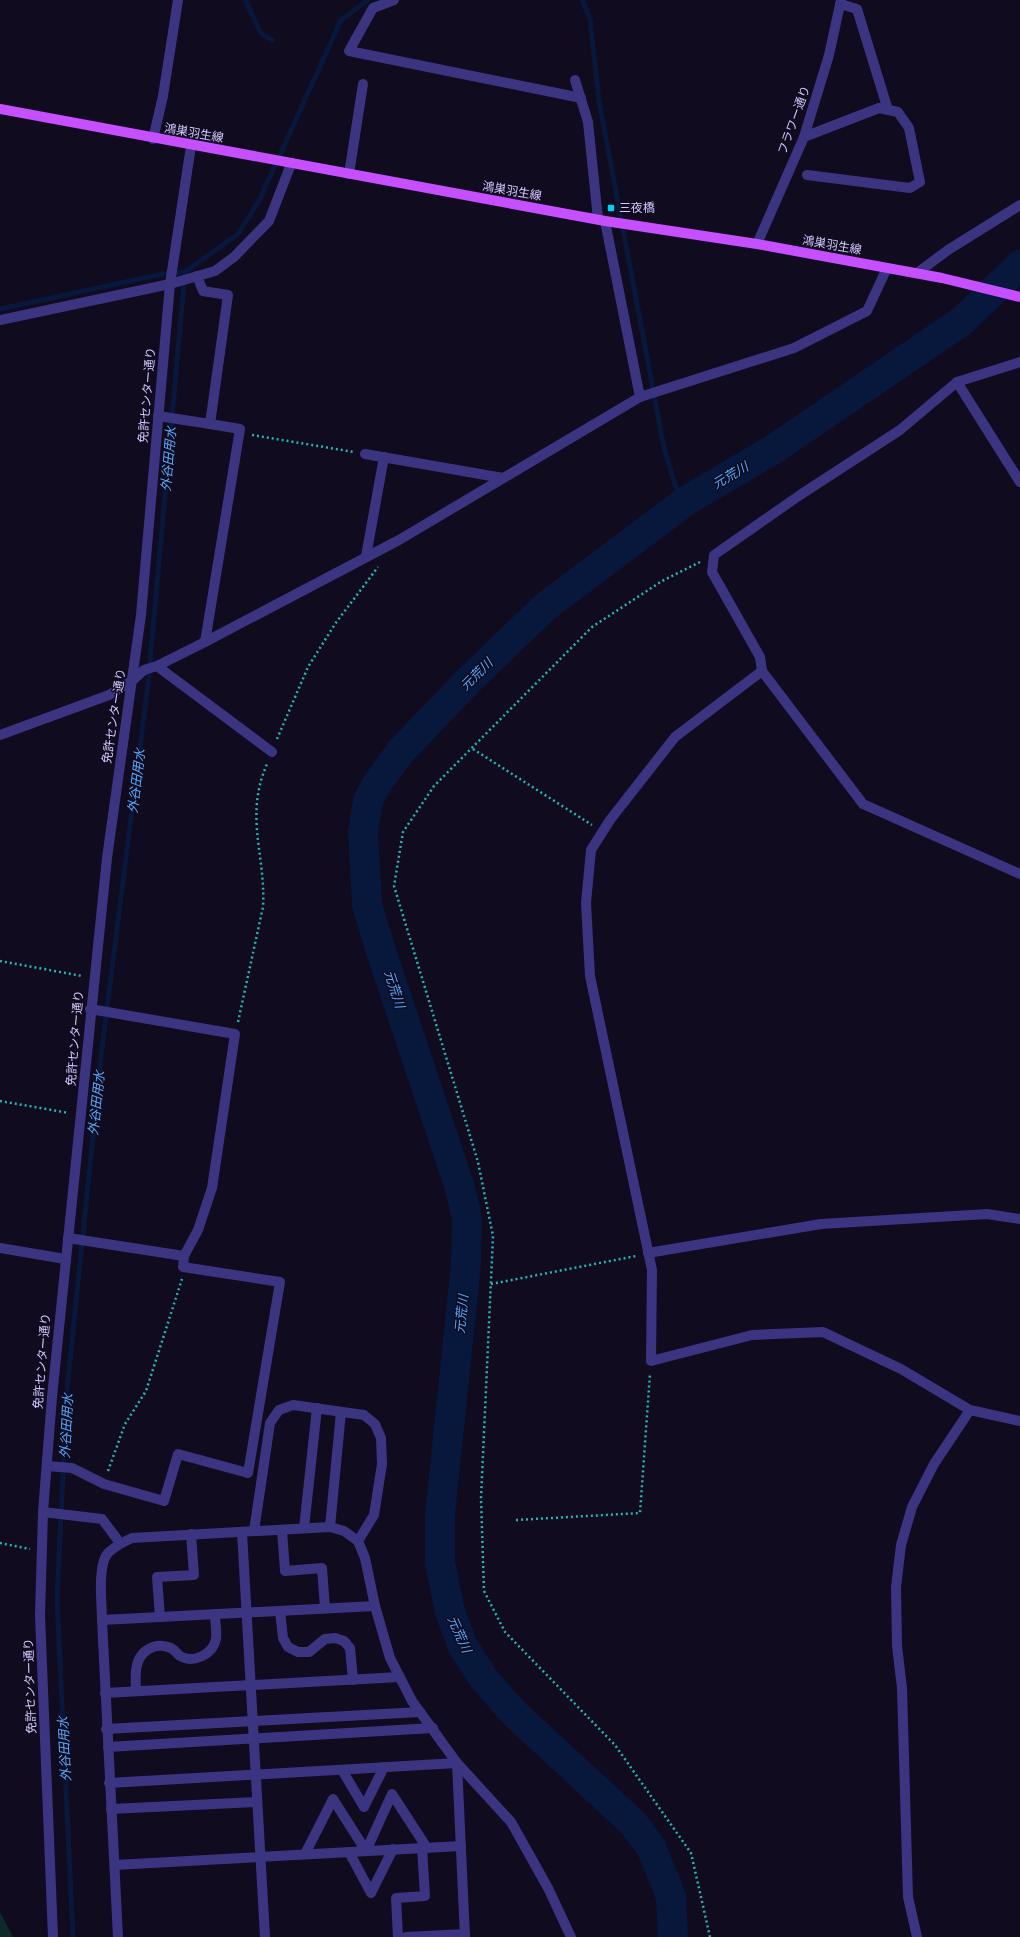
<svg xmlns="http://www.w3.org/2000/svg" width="1020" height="1937" font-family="'Asap Condensed','Noto Sans JP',sans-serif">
  <rect width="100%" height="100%" fill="#100b1f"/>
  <polygon fill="#0e2929" points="0,1912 13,1937 0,1937"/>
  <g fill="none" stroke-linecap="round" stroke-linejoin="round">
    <g stroke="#07183c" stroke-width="5">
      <polyline points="245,0 261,33 272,40"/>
      <polyline points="582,0 590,19 599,101 664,448 675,485 686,501"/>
      <polyline points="0,309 167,273 185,272 238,234 260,199 341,20 368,0"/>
      <polyline points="73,1937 57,1599 67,1390 102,1048 148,684 185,272"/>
    </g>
    <polyline stroke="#07183c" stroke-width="30" points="673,1937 671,1897 651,1847 633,1823 515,1714 484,1679 463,1646 450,1612 440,1562 440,1514 466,1264 467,1219 460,1188 380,948 367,904 363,832 368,801 378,782 400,752 469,680 545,607 686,501 774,449 962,321 1020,265"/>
    <g stroke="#28b4b2" stroke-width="2.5" stroke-dasharray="2 3" stroke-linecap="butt">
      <polyline points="252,435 354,452"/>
      <polyline points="700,562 662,581 592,627 434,786 403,832 394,886 478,1162 493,1236 481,1498 484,1591 505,1632 615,1745 691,1853 710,1937"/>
      <polyline points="277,739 308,667 335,624 378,567"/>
      <polyline points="473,749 592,825"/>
      <polyline points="0,961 82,976"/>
      <path d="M238 1022 263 907C266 855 244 817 267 764"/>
      <polyline points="0,1101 69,1113"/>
      <polyline points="491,1284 636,1256"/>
      <polyline points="108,1471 125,1424 146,1391 182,1279"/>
      <polyline points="516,1520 640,1513 650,1374"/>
      <polyline points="0,1543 30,1549"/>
    </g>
    <g stroke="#3b3480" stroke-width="10">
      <polyline points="394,0 373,8 349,51 581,98"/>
      <polyline points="840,4 857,9 888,110"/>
      <polyline points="575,80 588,122 598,219"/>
      <polyline points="804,137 879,108 898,112 909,128 920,182 910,188 807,175"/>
      <polyline points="153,139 163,96 178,0"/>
      <polyline points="349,174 363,84"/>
      <polyline points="605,221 640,397"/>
      <polyline points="757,244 804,137 829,55 841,0"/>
      <polyline points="917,273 948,250 1020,205"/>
      <polyline points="197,276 203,291 228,295 210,424 240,429 205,642"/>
      <polyline points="0,320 170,284 215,271 234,257 269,221 291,164"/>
      <polyline points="1020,362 957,382 900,430 800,495 714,555 712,572 760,657 762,671 863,804 1020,874"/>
      <polyline points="957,382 1020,482"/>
      <polyline points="158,416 210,424"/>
      <polyline points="365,454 503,478"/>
      <polyline points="366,556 384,457"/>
      <polyline points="157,666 272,752"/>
      <polyline points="762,671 675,737 610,820 591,850 586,903 590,976 652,1270 651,1361 752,1335 823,1332 901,1369 970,1410 1020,1421"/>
      <polyline points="0,735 109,695 133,680 144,670 157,666 205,642 399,540 640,397 794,348 867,311 887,268"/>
      <polyline points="68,1238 184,1256 198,1230 212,1188 235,1034 90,1009"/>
      <polyline points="0,1248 65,1259"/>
      <polyline points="648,1253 821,1224 987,1214 1020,1219"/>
      <polyline points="47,1466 72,1468 104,1484 164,1501 178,1454 248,1473 280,1282 183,1267 184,1256"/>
      <polyline points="43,1512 102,1519 120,1543"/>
      <polyline points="330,1527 341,1412"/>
      <polyline points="304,1528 317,1408"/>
      <polyline points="282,1530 285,1571 322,1568 325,1608"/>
      <polyline points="254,1531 270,1423 279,1410 293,1405 364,1415 375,1424 381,1438 382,1464 374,1515 358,1541"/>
      <polyline points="242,1532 265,1937"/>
      <polyline points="280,1611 283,1638 288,1647 298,1652 309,1652 325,1639 335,1638 344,1641 350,1648 353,1680"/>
      <polyline points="160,1617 157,1577 194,1575 191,1534"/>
      <polyline points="102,1620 375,1606"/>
      <path d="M136 1690C135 1673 134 1654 153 1647 159 1645 166 1646 171 1648 175 1650 177 1654 180 1656 194 1664 213 1654 216 1639 217 1631 215 1622 215 1614"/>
      <polyline points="105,1693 400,1677"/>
      <polyline points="106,1729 420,1712"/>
      <polyline points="108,1747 433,1728"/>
      <polyline points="342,1770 364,1807 384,1767"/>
      <polyline points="109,1783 457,1763 465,1937"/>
      <polyline points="111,1809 257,1802"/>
      <polyline points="366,1851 392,1794 427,1848"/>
      <polyline points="349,1852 371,1893 393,1849"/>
      <polyline points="305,1854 333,1799 366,1851"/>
      <polyline points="115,1865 461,1846"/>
      <polyline points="53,1937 40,1615 43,1512 52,1397 107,858 141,615 170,284 191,146"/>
      <path d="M118 1937 102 1620C102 1604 97 1565 108 1553 115 1546 123 1542 132 1538L330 1527 344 1531 358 1541 365 1558 375 1606 390 1658 412 1701 457 1763 511 1822 548 1888 571 1937"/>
      <polyline points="398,1937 396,1898 425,1896 422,1848"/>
      <polyline points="406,1937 465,1934"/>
      <polyline points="917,1937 908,1897 902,1688 897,1646 896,1587 901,1545 912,1507 934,1464 970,1410"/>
    </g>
    <polyline stroke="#c650ff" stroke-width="10" points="0,109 605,221 757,244 942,278 1020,297"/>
  </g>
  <rect fill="#00d0f4" stroke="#100b1f" stroke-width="1.5" x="607" y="204" width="8" height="8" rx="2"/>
  <g text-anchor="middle" stroke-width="3" stroke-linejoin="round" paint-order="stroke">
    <g font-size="12" fill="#d2c9ff" stroke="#100b1f">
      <text transform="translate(794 120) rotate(-70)" y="4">フラワー通り</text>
      <text transform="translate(194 133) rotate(10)" y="4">鴻巣羽生線</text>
      <text transform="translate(512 191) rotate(10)" y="4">鴻巣羽生線</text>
      <text transform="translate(832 245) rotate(10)" y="4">鴻巣羽生線</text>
      <text transform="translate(147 395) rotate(-85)" y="4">免許センター通り</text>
      <text transform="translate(114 716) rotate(-81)" y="4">免許センター通り</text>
      <text transform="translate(75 1038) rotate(-85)" y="4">免許センター通り</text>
      <text transform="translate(42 1361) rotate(-85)" y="4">免許センター通り</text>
      <text transform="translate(30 1686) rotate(-92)" y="4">免許センター通り</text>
    </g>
    <g font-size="12" fill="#d2c9ff" stroke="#100b1f" text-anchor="start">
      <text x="619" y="212">三夜橋</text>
    </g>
    <g font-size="13" font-style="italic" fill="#57a9ff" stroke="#100b1f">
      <text transform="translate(168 459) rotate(-85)" y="5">外谷田用水</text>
      <text transform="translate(730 475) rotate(-31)" y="5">元荒川</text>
      <text transform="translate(476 674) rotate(-45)" y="5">元荒川</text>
      <text transform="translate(136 781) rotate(-83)" y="5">外谷田用水</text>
      <text transform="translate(395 989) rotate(72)" y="5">元荒川</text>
      <text transform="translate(96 1103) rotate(-84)" y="5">外谷田用水</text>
      <text transform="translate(461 1314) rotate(-84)" y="5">元荒川</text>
      <text transform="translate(66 1426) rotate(-87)" y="5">外谷田用水</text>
      <text transform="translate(460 1634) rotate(66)" y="5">元荒川</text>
      <text transform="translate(64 1749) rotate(-93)" y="5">外谷田用水</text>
    </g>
  </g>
</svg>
